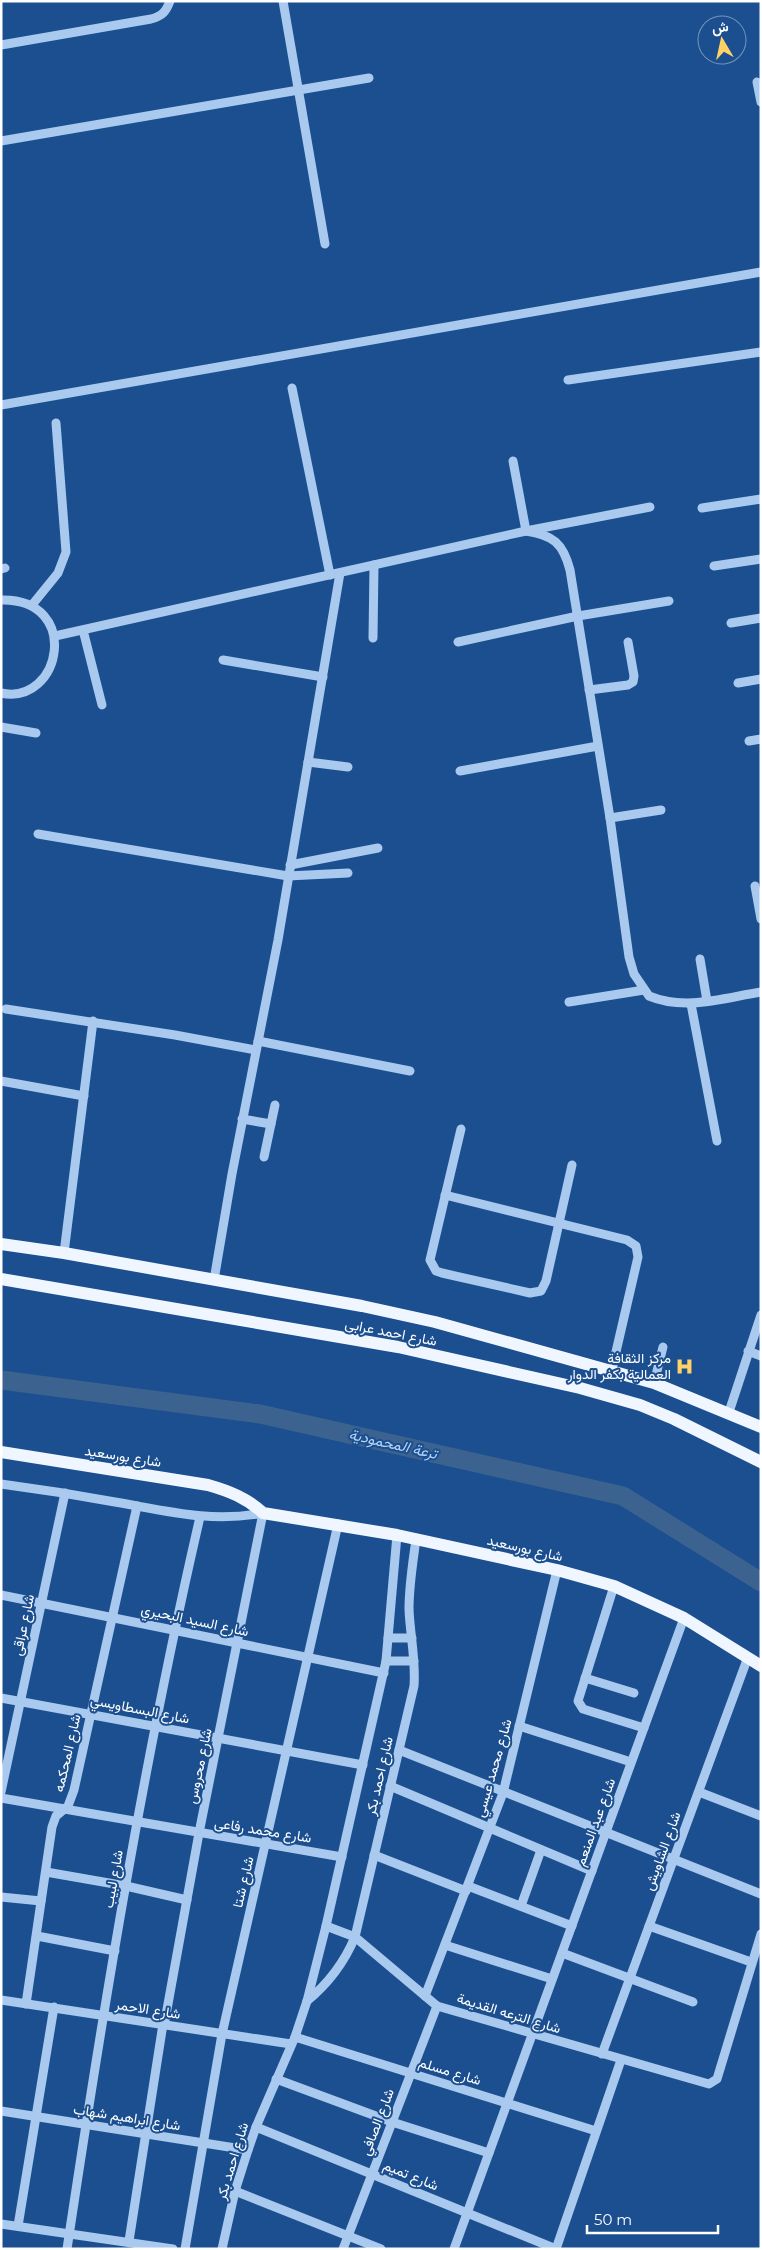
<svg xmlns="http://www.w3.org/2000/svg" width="762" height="2250" font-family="Montserrat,Vazirmatn,sans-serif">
  <rect width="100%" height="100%" fill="#1b4f8f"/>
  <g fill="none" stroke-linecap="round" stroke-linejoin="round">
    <polyline stroke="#3c6290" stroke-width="19" points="1,1380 260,1414 623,1496 761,1582"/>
    <g stroke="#a9c9ee" stroke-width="9">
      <polyline points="283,1 325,244"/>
      <path d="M1 45 151 19C162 16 166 12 170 1"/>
      <polyline points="757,82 761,102"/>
      <polyline points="1,141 369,78"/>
      <polyline points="568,380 761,352"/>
      <polyline points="292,388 330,575"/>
      <polyline points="1,405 761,272"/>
      <polyline points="513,461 526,531 650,507"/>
      <polyline points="702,508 761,499"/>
      <polyline points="714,566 761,559"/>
      <polyline points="1,569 5,568"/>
      <path d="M1 600C82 598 62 706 1 693"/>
      <polyline points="32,605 58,573 66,552 56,423"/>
      <polyline points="731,623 761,618"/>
      <polyline points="83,630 102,705"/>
      <path d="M55 636 526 531C553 535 563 543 570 570L610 818 629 957 634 974 649 996C685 1011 723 998 761 992"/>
      <polyline points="373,638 374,565"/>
      <polyline points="458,642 578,616 669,601"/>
      <polyline points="223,660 323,677"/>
      <polyline points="738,683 761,679"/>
      <polyline points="589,690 628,685 633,682 634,676 628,642"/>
      <polyline points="1,727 36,733"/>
      <polyline points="749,741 761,739"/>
      <polyline points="308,762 348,767"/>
      <polyline points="460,771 598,746"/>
      <polyline points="610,818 661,810"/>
      <polyline points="38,834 288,876 348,873"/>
      <polyline points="290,865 378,848"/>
      <polyline points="755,886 761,919"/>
      <polyline points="700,959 707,1001"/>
      <polyline points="569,1002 644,990"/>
      <polyline points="691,1004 717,1141"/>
      <polyline points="6,1009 175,1035 256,1050"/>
      <polyline points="258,1041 410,1071"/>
      <polyline points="1,1081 84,1096"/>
      <polyline points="242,1119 271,1124"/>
      <polyline points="461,1129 430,1260 436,1271 442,1273 530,1293 541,1291 546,1281 572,1165"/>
      <polyline points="264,1157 275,1105"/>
      <polyline points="445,1195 627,1240 636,1246 638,1257 612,1369"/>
      <polyline points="64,1253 93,1021"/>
      <polyline points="214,1280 232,1174 278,940 340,573"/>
      <polyline points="748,1351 761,1356"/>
      <polyline points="654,1383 663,1347"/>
      <polyline points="729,1412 761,1315"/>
      <path d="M1 1484C39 1489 77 1495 115 1502 167 1511 211 1523 263 1513L199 1833 164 2026"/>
      <polyline points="614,1586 578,1701 583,1709 644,1728"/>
      <polyline points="1,1595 384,1673"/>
      <polyline points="388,1638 412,1638"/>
      <polyline points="386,1661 414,1661"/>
      <polyline points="585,1678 634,1693"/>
      <polyline points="1,1698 363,1765"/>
      <polyline points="519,1726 631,1762"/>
      <polyline points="399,1750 761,1894"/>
      <polyline points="390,1786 592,1871"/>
      <polyline points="1,1792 65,1493"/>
      <polyline points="699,1792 761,1816"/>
      <polyline points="1,1798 342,1857"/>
      <polyline points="374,1855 466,1891"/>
      <polyline points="46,1872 126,1886 187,1900"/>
      <polyline points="468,1886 572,1926"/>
      <polyline points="1,1897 41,1901"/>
      <polyline points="521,1906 541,1850"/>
      <polyline points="326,1926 355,1937 437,2006 709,2084 717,2079 761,1934"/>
      <polyline points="649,1926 751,1962"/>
      <polyline points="37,1936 115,1951"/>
      <polyline points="445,1945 552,1979"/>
      <polyline points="562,1953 693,2002"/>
      <polyline points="425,1996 503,1793 557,1570"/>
      <polyline points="1,2000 291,2044"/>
      <path d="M307 2001C329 1983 344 1963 355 1937L414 1686C416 1660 410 1635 409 1609 409 1585 413 1562 416 1539"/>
      <polyline points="26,2004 52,1827 56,1816 68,1806 74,1790 137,1506"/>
      <polyline points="295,2037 596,2131"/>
      <polyline points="602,2054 748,1657"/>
      <polyline points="276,2079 392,2122 489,2153"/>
      <polyline points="1,2111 248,2150"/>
      <polyline points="256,2127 556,2249"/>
      <polyline points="235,2191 381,2249"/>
      <polyline points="1,2224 173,2249"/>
      <polyline points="18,2226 54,2007"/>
      <polyline points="129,2241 163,2024"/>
      <path d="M67 2249C104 2003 144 1759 200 1517"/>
      <polyline points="185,2249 222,2034 338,1524"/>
      <polyline points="222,2249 235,2191 248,2150 256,2127 295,2037 307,2001 326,1926 386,1661 397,1535"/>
      <polyline points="343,2249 437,2006"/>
      <polyline points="454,2249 684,1618"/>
      <polyline points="556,2249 621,2060"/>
    </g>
    <g stroke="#f0f6ff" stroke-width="12">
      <polyline points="1,1244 64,1253 362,1306 435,1322 654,1383 761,1427"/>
      <polyline points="1,1279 398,1347 580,1388 640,1405 674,1419 761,1462"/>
      <path d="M1 1452 208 1485C229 1491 247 1498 263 1513L397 1535 557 1570 614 1586 684 1618 761 1666"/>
    </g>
  </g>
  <defs>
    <symbol id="hospital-bare" viewBox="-9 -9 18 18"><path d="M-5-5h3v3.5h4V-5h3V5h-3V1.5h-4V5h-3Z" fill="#ffd166" stroke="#1b4f8f" stroke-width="2.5" paint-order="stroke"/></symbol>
  </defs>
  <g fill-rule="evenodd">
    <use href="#hospital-bare" x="672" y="1354" width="25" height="25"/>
  </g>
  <g text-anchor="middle" stroke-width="4" stroke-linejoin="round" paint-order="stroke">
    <g font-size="14" fill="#fff" stroke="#1b4f8f">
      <text transform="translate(391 1332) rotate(11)" y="5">شارع احمد عرابى</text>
      <text transform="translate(123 1456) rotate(9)" y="5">شارع بورسعيد</text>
      <text transform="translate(525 1548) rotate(13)" y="5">شارع بورسعيد</text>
      <text transform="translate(195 1620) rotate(12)" y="5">شارع السيد البحيري</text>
      <text transform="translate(23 1625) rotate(-78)" y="5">شارع عراقى</text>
      <text transform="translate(140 1709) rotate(11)" y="5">شارع البسطاويسي</text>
      <text transform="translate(67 1753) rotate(-77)" y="5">شارع المحكمه</text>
      <text transform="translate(199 1766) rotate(-78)" y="5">شارع محروس</text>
      <text transform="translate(493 1768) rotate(-74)" y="5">شارع محمد عيسي</text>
      <text transform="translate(379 1776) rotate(-77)" y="5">شارع احمد بكر</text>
      <text transform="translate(595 1822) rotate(-70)" y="5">شارع عبد المنعم</text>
      <text transform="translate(263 1830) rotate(9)" y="5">شارع محمد رفاعى</text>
      <text transform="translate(662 1851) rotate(-70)" y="5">شارع الشاويش</text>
      <text transform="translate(113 1879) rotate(-80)" y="5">شارع لبيب</text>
      <text transform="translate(243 1882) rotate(-77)" y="5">شارع شتا</text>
      <text transform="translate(148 2009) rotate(9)" y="5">شارع الاحمر</text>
      <text transform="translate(509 2013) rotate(17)" y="5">شارع الترعه القديمة</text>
      <text transform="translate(450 2071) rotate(17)" y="5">شارع مسلم</text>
      <text transform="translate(127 2117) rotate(9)" y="5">شارع ابراهيم شهاب</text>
      <text transform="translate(377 2122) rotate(-69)" y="5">شارع الصافي</text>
      <text transform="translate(232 2161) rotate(-73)" y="5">شارع احمد بكر</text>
      <text transform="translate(411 2175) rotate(22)" y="5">شارع تميم</text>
    </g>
    <g font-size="14" fill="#fff" stroke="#1b4f8f" text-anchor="end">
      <text x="671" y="1363">مركز الثقافة<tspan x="671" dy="16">العمالية بكفر الدوار</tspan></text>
    </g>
    <g font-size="15" font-style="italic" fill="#b5d3f5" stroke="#1b4f8f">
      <text transform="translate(393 1444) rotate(13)" y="5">ترعة المحمودية</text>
    </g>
  </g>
  <rect width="762" height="2250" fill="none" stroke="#ffffff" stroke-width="5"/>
  <g transform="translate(722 40) rotate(351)"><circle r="24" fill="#1b4f8f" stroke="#7695bc"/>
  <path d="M0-4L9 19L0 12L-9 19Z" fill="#ffd166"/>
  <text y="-8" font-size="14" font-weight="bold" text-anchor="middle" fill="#ffffff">ش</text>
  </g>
  <path d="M587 2225v8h131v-8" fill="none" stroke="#ffffff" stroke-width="2.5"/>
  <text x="594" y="2225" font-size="15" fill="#ffffff" stroke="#1b4f8f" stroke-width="4" paint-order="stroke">50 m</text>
</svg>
